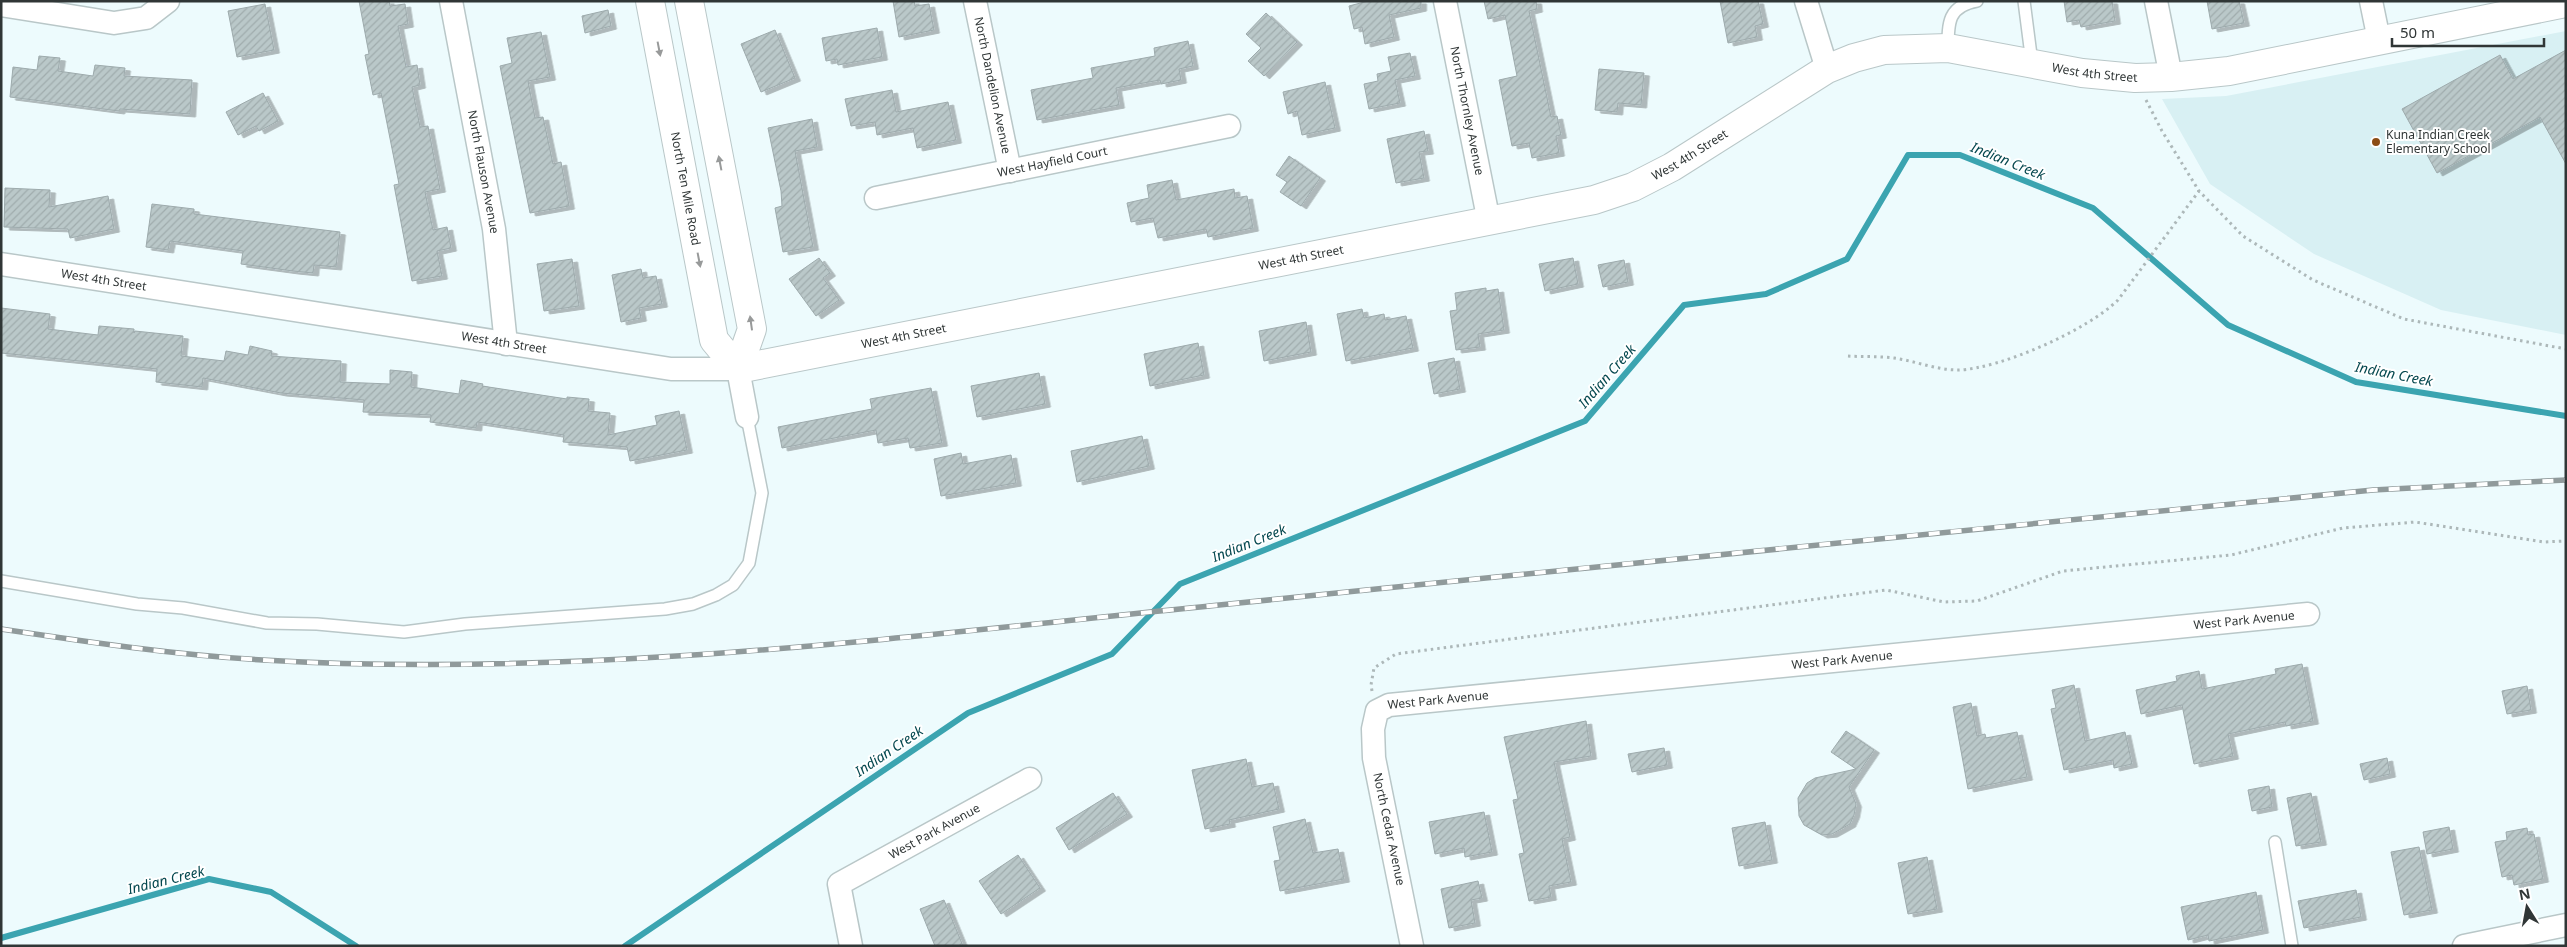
<svg xmlns="http://www.w3.org/2000/svg" width="2567" height="947" font-family="'Noto Sans',sans-serif">
  <defs>
    <pattern id="building-hatch" width="6" height="6" patternUnits="userSpaceOnUse" patternTransform="scale(1.25)"><rect width="6" height="6" fill="#bac8c9"/><path d="M-1 1l2-2M0 6l6-6M5 7l2-2" fill="none" stroke="#a0acad"/></pattern>
    <filter id="shadow"><feDropShadow dx="5.5" dy="3" stdDeviation="0" flood-color="#0004"/></filter>
  </defs>
  <rect width="100%" height="100%" fill="#edfbfd"/>
  <polygon fill="#d8f0f3" points="2566,31 2566,335 2441,310 2314,254 2210,184 2162,99 2226,96"/>
  <g fill="none" stroke-linecap="round" stroke-linejoin="round">
    <g stroke="#3ba4b0" stroke-width="6">
      <polyline points="1,938 209,879 271,892 356,946"/>
      <polyline points="625,946 968,713 1112,654 1180,584 1585,421 1684,305 1766,294 1847,259 1908,155 1960,155 2093,208 2228,325 2356,382 2566,416"/>
    </g>
  </g>
  <g fill="url(#building-hatch)" stroke="#9daaac" filter="url(#shadow)">
    <polygon points="359,1 389,1 390,6 405,4 408,24 398,26 406,67 417,65 420,85 412,87 420,127 428,126 440,189 425,192 433,230 447,227 451,248 437,251 442,276 412,281 394,185 399,184 381,93 373,95 365,55 369,54"/>
    <polygon points="893,1 914,1 915,6 929,4 934,30 899,37"/>
    <polygon points="1368,1 1421,1 1421,8 1389,15 1394,37 1365,44 1362,27 1354,29 1349,6"/>
    <polygon points="1484,1 1536,1 1537,9 1529,11 1551,117 1557,116 1561,135 1556,136 1559,153 1532,158 1529,143 1512,146 1499,80 1517,76 1509,35 1505,15 1488,19"/>
    <polygon points="1720,1 1758,1 1763,24 1755,26 1757,37 1728,43"/>
    <polygon points="2064,1 2112,1 2115,21 2081,27 2079,20 2067,22"/>
    <polygon points="2207,1 2239,1 2244,23 2212,29"/>
    <polygon points="265,4 274,50 237,57 228,11"/>
    <polygon points="608,10 611,26 585,33 582,16"/>
    <polygon points="1266,13 1297,42 1264,76 1248,61 1261,48 1246,34"/>
    <polygon points="877,28 882,57 838,65 837,59 826,61 822,38"/>
    <polygon points="775,30 795,78 761,92 741,44"/>
    <polygon points="541,32 550,77 528,81 535,118 543,117 553,164 561,162 569,206 530,213 500,66 512,63 507,38"/>
    <polygon points="1188,41 1193,66 1179,69 1181,80 1161,84 1160,80 1116,88 1119,105 1037,120 1031,90 1093,78 1091,68 1155,56 1154,48"/>
    <polygon points="2566,50 2566,164 2540,117 2437,173 2402,109 2500,55 2513,79"/>
    <polygon points="1410,53 1415,76 1395,80 1400,103 1369,109 1364,84 1378,81 1377,74 1391,71 1388,57"/>
    <polygon points="39,56 60,58 58,71 93,76 95,65 125,68 124,76 192,80 190,114 120,109 119,111 10,97 13,67 37,70"/>
    <polygon points="1599,69 1644,73 1641,105 1618,103 1617,112 1595,110"/>
    <polygon points="1325,82 1335,128 1302,135 1297,111 1288,114 1283,92"/>
    <polygon points="892,90 896,112 948,102 956,140 917,148 913,128 877,135 875,122 851,126 845,99"/>
    <polygon points="263,93 278,121 259,131 256,126 238,135 226,112"/>
    <polygon points="812,119 817,147 795,151 813,247 783,252 775,208 782,206 781,191 768,128"/>
    <polygon points="1424,131 1428,151 1419,152 1424,178 1396,183 1387,139"/>
    <polygon points="1289,156 1320,178 1301,206 1280,192 1287,182 1276,175"/>
    <polygon points="1172,180 1176,200 1234,189 1235,198 1247,196 1253,228 1208,237 1206,229 1158,238 1153,218 1131,222 1127,203 1149,198 1147,185"/>
    <polygon points="5,188 50,190 49,207 108,196 114,229 70,238 68,229 4,227"/>
    <polygon points="152,204 194,209 194,214 340,232 336,267 314,265 313,273 293,271 241,264 243,251 170,241 168,250 146,247"/>
    <polygon points="819,258 830,273 823,278 839,300 816,316 789,279"/>
    <polygon points="1573,258 1578,284 1545,291 1539,264"/>
    <polygon points="572,259 579,306 544,311 537,264"/>
    <polygon points="1624,260 1628,282 1603,287 1598,265"/>
    <polygon points="641,269 643,278 656,276 662,304 639,308 641,318 621,322 612,275"/>
    <polygon points="1486,288 1486,291 1498,289 1504,330 1478,334 1480,347 1456,350 1450,311 1457,310 1455,293"/>
    <polygon points="1,308 50,314 48,329 98,335 99,326 134,329 134,333 135,331 183,336 181,356 224,361 226,351 248,355 250,346 272,351 271,356 341,361 340,382 390,384 390,370 412,372 411,387 459,394 461,380 483,384 482,386 567,399 567,397 589,399 588,411 610,413 608,435 657,425 655,416 679,411 687,450 630,461 627,447 563,442 564,435 477,422 476,428 430,422 431,415 363,412 364,400 281,393 203,378 202,387 156,382 157,369 1,353"/>
    <polygon points="1362,309 1364,318 1384,314 1385,320 1406,316 1413,348 1346,361 1337,314"/>
    <polygon points="1306,322 1311,352 1264,361 1259,331"/>
    <polygon points="1198,343 1204,375 1150,386 1144,354"/>
    <polygon points="1454,358 1460,389 1434,394 1428,363"/>
    <polygon points="1039,373 1045,404 977,417 971,386"/>
    <polygon points="931,388 942,443 910,448 908,438 878,443 876,430 782,448 778,427 872,409 870,399"/>
    <polygon points="1142,436 1149,466 1077,482 1071,451"/>
    <polygon points="961,453 963,464 1011,455 1016,483 941,496 934,459"/>
    <polygon points="2302,664 2313,721 2286,726 2285,722 2228,734 2233,756 2194,764 2182,705 2141,714 2136,690 2177,681 2176,676 2199,671 2202,689 2276,674 2275,669"/>
    <polygon points="2074,685 2085,741 2125,732 2132,764 2114,768 2113,760 2064,770 2051,709 2056,708 2052,690"/>
    <polygon points="2527,686 2531,710 2507,714 2502,691"/>
    <polygon points="1971,703 1977,736 1985,734 1986,738 2017,732 2027,777 1968,789 1953,707"/>
    <polygon points="1586,721 1591,756 1554,762 1570,837 1562,839 1571,882 1549,886 1551,897 1529,901 1519,854 1524,853 1513,800 1518,799 1504,737"/>
    <polygon points="1846,731 1874,750 1849,787 1856,804 1854,815 1850,824 1832,834 1822,835 1804,825 1799,816 1798,798 1807,783 1815,778 1856,769 1831,752"/>
    <polygon points="1664,748 1667,765 1632,772 1628,754"/>
    <polygon points="2387,758 2390,774 2364,780 2360,764"/>
    <polygon points="1246,759 1252,787 1273,783 1279,809 1229,820 1230,824 1205,829 1192,770"/>
    <polygon points="2269,786 2272,807 2252,811 2248,790"/>
    <polygon points="1113,793 1127,814 1069,850 1056,828"/>
    <polygon points="2311,793 2321,842 2296,846 2287,798"/>
    <polygon points="1484,812 1492,852 1465,857 1464,848 1435,854 1429,822"/>
    <polygon points="1305,819 1313,853 1338,849 1344,879 1280,891 1274,861 1280,860 1273,827"/>
    <polygon points="1765,822 1772,860 1739,866 1732,828"/>
    <polygon points="2449,827 2453,849 2427,854 2423,832"/>
    <polygon points="2527,828 2528,835 2534,834 2543,879 2514,885 2512,875 2502,877 2495,842 2507,840 2506,832"/>
    <polygon points="2419,847 2432,910 2404,915 2391,852"/>
    <polygon points="1018,855 1040,888 1001,914 979,881"/>
    <polygon points="1927,857 1937,909 1908,914 1898,863"/>
    <polygon points="1478,881 1482,898 1471,900 1475,923 1449,928 1441,889"/>
    <polygon points="2356,890 2361,917 2304,928 2298,901"/>
    <polygon points="2256,892 2263,930 2209,941 2208,935 2188,940 2181,907"/>
    <polygon points="944,900 963,946 935,946 920,909"/>
  </g>
  <g fill="none" stroke-linecap="round" stroke-linejoin="round">
    <defs>
      <g id="lane">
        <polyline points="2024,1 2032,63"/>
        <path d="M1948 48C1948 23 1948 6 1977 1"/>
        <polyline points="1,581 137,604 183,608 267,623 317,624 404,632 465,624 665,609 693,604 716,595 733,585 749,563 762,493 747,417"/>
        <polyline points="2275,842 2292,946"/>
      </g>
      <g id="street">
        <path id="s1" d="M451 1 494 229 506 344"/>
        <path id="s2" d="M975 1 1010 171"/>
        <path id="s3" d="M1445 1 1489 222"/>
        <polyline points="1806,1 1827,69"/>
        <polyline points="2156,1 2171,77"/>
        <polyline points="2371,1 2379,40"/>
        <polyline points="1,5 114,23 146,18 168,1"/>
        <path id="s4" d="M876 198 1229 126"/>
        <path id="s5" d="M1 264 671 369H738L747 417"/>
        <path id="s6" d="M851 946 839 884 1030 779"/>
        <path id="s7" d="M1412 946 1374 758 1373 729 1377 711 1389 705 2308 614"/>
        <polyline points="2464,946 2566,925"/>
      </g>
      <g id="secondary">
        <path id="s8" d="M650 1 714 340 738 369"/>
        <polyline points="689,1 752,329 738,369"/>
        <path id="s9" d="M738 369 1594 200 1633 187 1672 167 1827 69 1854 58 1884 50 1948 48 2082 73 2135 78 2171 77 2229 71 2566 3"/>
      </g>
    </defs>
    <use href="#lane" stroke="#b9c7c8" stroke-width="14"/>
    <use href="#street" stroke="#b9c7c8" stroke-width="25"/>
    <use href="#secondary" stroke="#b9c7c8" stroke-width="30"/>
    <g stroke="#adb8b9" stroke-width="3" stroke-dasharray="2.5 4" stroke-linecap="butt">
      <polyline points="2146,100 2162,131 2199,191 2243,236 2313,280 2404,319 2566,349"/>
      <path d="M1848 356C1863 357 1879 356 1894 358 1915 361 1937 370 1958 370 2000 369 2088 330 2118 300L2199 191"/>
      <polyline points="1372,691 1371,685 1374,668 1396,654 1886,590 1944,602 1977,601 2063,571 2231,555 2343,528 2415,522 2544,542 2566,541"/>
    </g>
    <use href="#lane" stroke="#fff" stroke-width="11"/>
    <use href="#street" stroke="#fff" stroke-width="22"/>
    <use href="#secondary" stroke="#fff" stroke-width="28"/>
    <defs>
      <path id="rail" d="M1 629C88 642 175 655 263 660 585 679 909 636 1229 604 1610 565 1991 528 2373 490L2566 480"/>
    </defs>
    <use href="#rail" stroke="#909a9b" stroke-width="5.5"/>
    <use href="#rail" stroke="#fff" stroke-width="4" stroke-dasharray="11" stroke-linecap="butt"/>
  </g>
  <defs><path id="oneway-solid" d="M-6-.8H1V-3.2L6.5 0L1 3.2V.8H-6Z" transform="scale(1.25)"/></defs>
  <g fill="#989a9a">
    <use href="#oneway-solid" transform="translate(659 49) rotate(79)"/>
    <use href="#oneway-solid" transform="translate(720 163) rotate(-101)"/>
    <use href="#oneway-solid" transform="translate(699 260) rotate(79)"/>
    <use href="#oneway-solid" transform="translate(751 323) rotate(-98)"/>
  </g>
  <circle fill="#8c4d15" stroke="#fff" stroke-width="2" cx="2376" cy="142" r="5"/>
  <g text-anchor="middle" stroke-width="4" stroke-linejoin="round" paint-order="stroke">
    <g font-size="12" fill="#303636" stroke="#fff">
      <text dy="4" stroke="none"><textPath href="#s9" startOffset="1414">West 4th Street</textPath></text>
      <text dy="4" stroke="none"><textPath href="#s2" startOffset="86">North Dandelion Avenue</textPath></text>
      <text dy="4" stroke="none"><textPath href="#s3" startOffset="112">North Thornley Avenue</textPath></text>
      <text dy="4" stroke="none"><textPath href="#s9" startOffset="979">West 4th Street</textPath></text>
      <text dy="4" stroke="none"><textPath href="#s4" startOffset="180">West Hayfield Court</textPath></text>
      <text dy="4" stroke="none"><textPath href="#s1" startOffset="174">North Flauson Avenue</textPath></text>
      <text dy="4" stroke="none"><textPath href="#s8" startOffset="191">North Ten Mile Road</textPath></text>
      <text dy="4" stroke="none"><textPath href="#s9" startOffset="574">West 4th Street</textPath></text>
      <text dy="4" stroke="none"><textPath href="#s5" startOffset="104">West 4th Street</textPath></text>
      <text dy="4" stroke="none"><textPath href="#s9" startOffset="169">West 4th Street</textPath></text>
      <text dy="4" stroke="none"><textPath href="#s5" startOffset="509">West 4th Street</textPath></text>
      <text dy="4" stroke="none"><textPath href="#s7" startOffset="1112">West Park Avenue</textPath></text>
      <text dy="4" stroke="none"><textPath href="#s7" startOffset="708">West Park Avenue</textPath></text>
      <text dy="4" stroke="none"><textPath href="#s7" startOffset="302">West Park Avenue</textPath></text>
      <text transform="translate(1389 829) rotate(78)" y="4">North Cedar Avenue</text>
      <text dy="4" stroke="none"><textPath href="#s6" startOffset="172">West Park Avenue</textPath></text>
    </g>
    <g font-size="12" fill="#303636" stroke="#fff" text-anchor="start">
      <text x="2386" y="139">Kuna Indian Creek<tspan x="2386" dy="14">Elementary School</tspan></text>
    </g>
    <g font-size="14" font-style="italic" fill="#05484f" stroke="#fff">
      <text transform="translate(2008 161) rotate(22)" y="5">Indian Creek</text>
      <text transform="translate(2394 374) rotate(11)" y="5">Indian Creek</text>
      <text transform="translate(1607 376) rotate(-49)" y="5">Indian Creek</text>
      <text transform="translate(1249 543) rotate(-22)" y="5">Indian Creek</text>
      <text transform="translate(889 751) rotate(-34)" y="5">Indian Creek</text>
      <text transform="translate(166 880) rotate(-14)" y="5">Indian Creek</text>
    </g>
  </g>
  <rect width="2567" height="947" fill="none" stroke="#303636" stroke-width="5"/>
  <g transform="translate(2527 907) rotate(349)" stroke="#ffffff" stroke-width="4" paint-order="stroke">
  <path d="M0-4L9 19L0 12L-9 19Z" fill="#303636"/>
  <text y="-8" font-size="14" font-weight="bold" text-anchor="middle" fill="#303636">N</text>
  </g>
  <path d="M2392 38v8h152v-8" fill="none" stroke="#303636" stroke-width="2.5"/>
  <text x="2400" y="38" font-size="15" fill="#303636" stroke="#ffffff" stroke-width="4" paint-order="stroke">50 m</text>
</svg>
